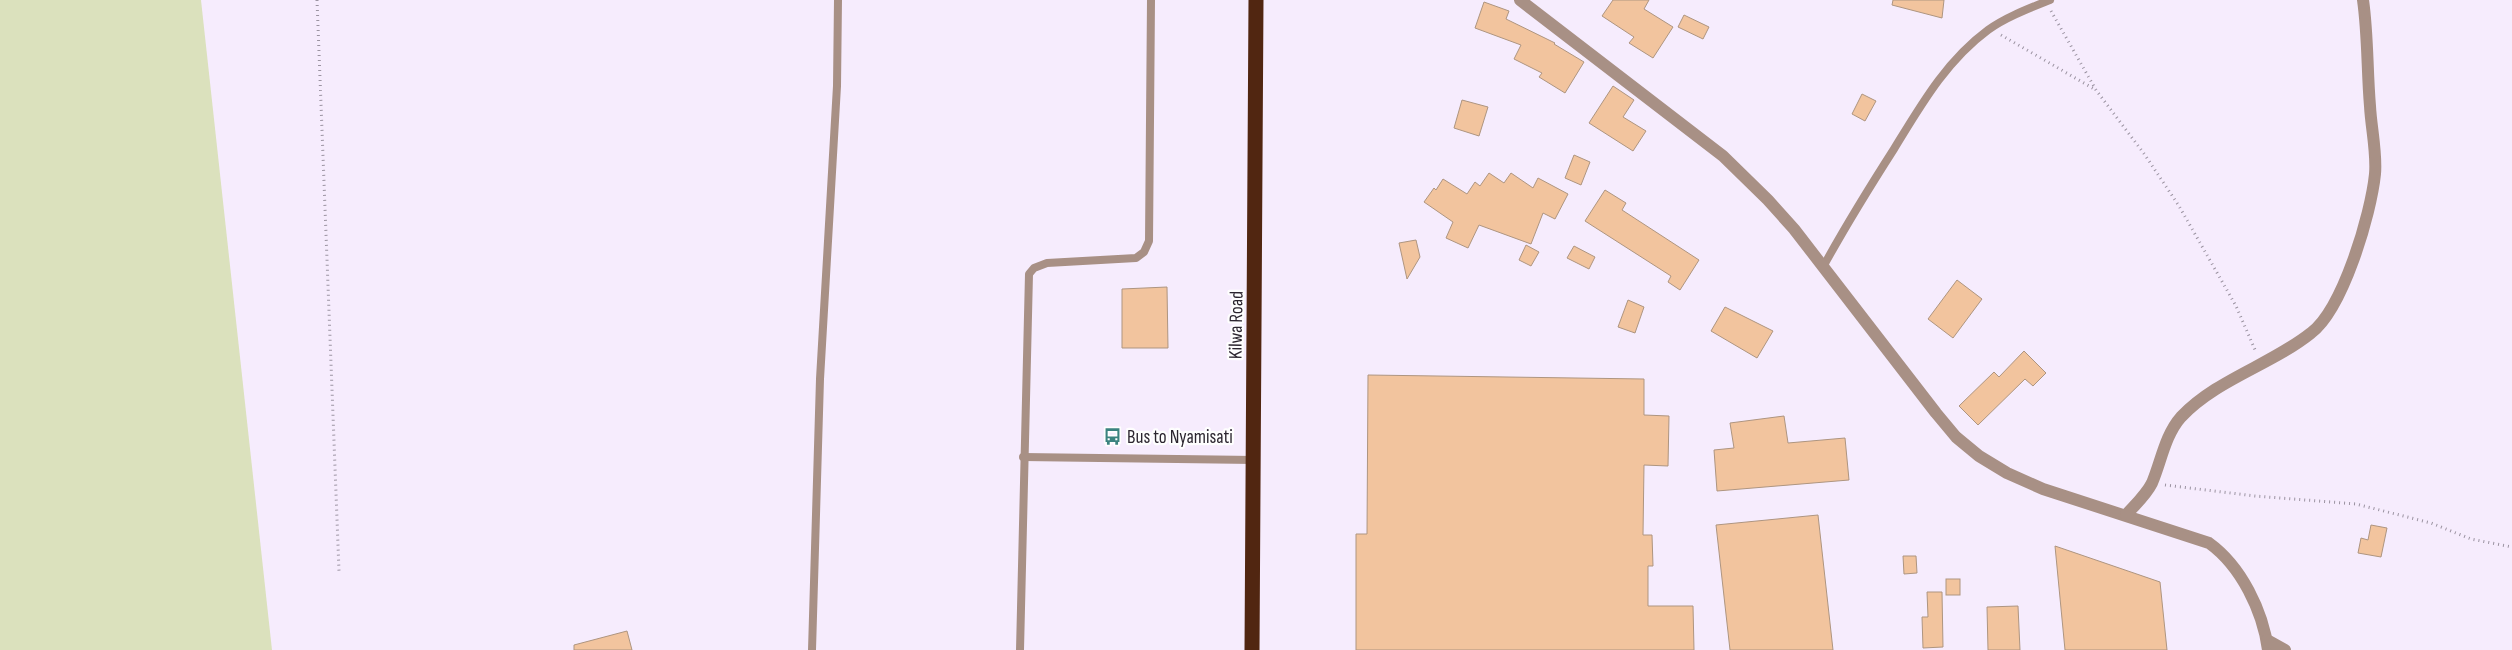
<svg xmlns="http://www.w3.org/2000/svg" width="2512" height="650" font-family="'Sofia Sans Condensed',sans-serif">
  <rect width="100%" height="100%" fill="#f6ecfd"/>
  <polygon fill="#dbe1bd" points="0,0 201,0 272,650 0,650"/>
  <g fill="#f2c49e" stroke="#ae9580">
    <polygon points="1613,0 1649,0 1644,9 1673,27 1653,58 1629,43 1634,37 1602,16"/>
    <polygon points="1893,0 1944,0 1942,18 1892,5"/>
    <polygon points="1484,2 1509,11 1506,19 1555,43 1554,44 1584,62 1565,93 1539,77 1542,73 1514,59 1521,45 1475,28"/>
    <polygon points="1684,15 1709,27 1703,39 1678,27"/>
    <polygon points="1613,86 1634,100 1623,117 1646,131 1633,151 1589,123"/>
    <polygon points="1862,94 1876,101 1865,121 1852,114"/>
    <polygon points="1462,100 1488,107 1479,136 1454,128"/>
    <polygon points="1574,155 1590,162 1581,185 1565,178"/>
    <polygon points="1489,173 1504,183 1511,173 1533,188 1538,178 1568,194 1555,219 1543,213 1531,244 1479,225 1468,248 1446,238 1453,222 1424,202 1434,188 1436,190 1443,179 1467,194 1475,182 1480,186"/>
    <polygon points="1605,190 1626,203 1622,210 1699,260 1680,290 1668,282 1671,276 1585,221"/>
    <polygon points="1416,240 1420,257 1407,279 1399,243"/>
    <polygon points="1526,245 1539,252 1531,266 1519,260"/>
    <polygon points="1574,246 1595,257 1589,269 1567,258"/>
    <polygon points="1957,280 1982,299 1953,338 1928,319"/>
    <polygon points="1167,287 1168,348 1122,348 1122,289"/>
    <polygon points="1628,300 1644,307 1635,333 1618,327"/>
    <polygon points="1725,307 1773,331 1757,358 1711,331"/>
    <polygon points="2024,351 2046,373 2033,386 2025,379 1978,425 1959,406 1994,372 1999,377"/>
    <polygon points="1368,375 1644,379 1644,415 1669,416 1668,466 1644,465 1643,535 1652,535 1653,566 1648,566 1648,606 1693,606 1694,650 1356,650 1356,534 1367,534"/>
    <polygon points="1784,416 1788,443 1845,438 1849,480 1717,491 1714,450 1734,448 1730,423"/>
    <polygon points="1818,515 1833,650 1730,650 1716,525"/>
    <polygon points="2371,525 2387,528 2381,557 2358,553 2361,538 2368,540"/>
    <polygon points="2055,546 2160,582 2167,650 2065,650"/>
    <polygon points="1903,556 1916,556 1917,573 1904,574"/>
    <rect x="1946" y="579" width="14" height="16"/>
    <polygon points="1927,592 1942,592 1943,647 1923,648 1922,617 1928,617"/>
    <polygon points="2018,606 2020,650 1988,650 1987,607"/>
    <polygon points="627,631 632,650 574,650 574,645"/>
  </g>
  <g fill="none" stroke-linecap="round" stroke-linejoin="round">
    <g stroke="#9b93a1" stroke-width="3" stroke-dasharray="1 4" stroke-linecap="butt">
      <polyline points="317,0 339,571"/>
      <polyline points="2051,11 2096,90 2145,155 2179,206 2236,306 2256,352"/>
      <polyline points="2001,35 2096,90"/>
      <polyline points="2165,485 2255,496 2356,504 2431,523 2471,539 2512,547"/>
    </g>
    <g stroke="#a89085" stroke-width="8">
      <path d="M1823 267C1845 227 1869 188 1894 149 1921 105 1946 61 1988 30 2006 17 2030 8 2050 0"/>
      <polyline points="1023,457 1254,460"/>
      <polyline points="812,650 820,379 837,86 838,0"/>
      <polyline points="1020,650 1029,274 1034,268 1047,263 1136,258 1144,252 1149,241 1151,0"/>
    </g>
    <g stroke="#a89085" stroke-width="12">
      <path d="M1520 0 1723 156 1768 200 1794 229 1936 413 1956 437 1979 456 2007 473 2043 489 2209 543C2241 566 2263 611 2268 650"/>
      <path d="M2126 515C2135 505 2146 495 2152 483 2161 462 2165 435 2181 417 2217 379 2271 365 2311 333 2343 309 2371 214 2375 174 2377 153 2371 127 2370 106 2367 71 2368 35 2363 0"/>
      <polyline points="2267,640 2285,650"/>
    </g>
    <polyline stroke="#512611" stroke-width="15" points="1252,650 1256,0"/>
  </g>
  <defs>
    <symbol id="bus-bare" viewBox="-9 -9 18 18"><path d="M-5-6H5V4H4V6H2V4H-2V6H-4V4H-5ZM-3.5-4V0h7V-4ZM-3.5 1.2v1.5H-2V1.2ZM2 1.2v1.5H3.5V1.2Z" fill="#3b837f" stroke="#fefefe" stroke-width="2.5" paint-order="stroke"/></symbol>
  </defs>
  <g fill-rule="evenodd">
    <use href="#bus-bare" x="1100" y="424" width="25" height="25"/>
  </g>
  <g text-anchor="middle" stroke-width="4.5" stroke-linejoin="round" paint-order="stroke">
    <g font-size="19" fill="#2b252f" stroke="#fefefe">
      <text transform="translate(1235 325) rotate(-89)" y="7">Kilwa Road</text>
    </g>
    <g font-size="19" fill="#2b252f" stroke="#fefefe" text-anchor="start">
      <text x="1127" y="443">Bus to Nyamisati</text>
    </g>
  </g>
</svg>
